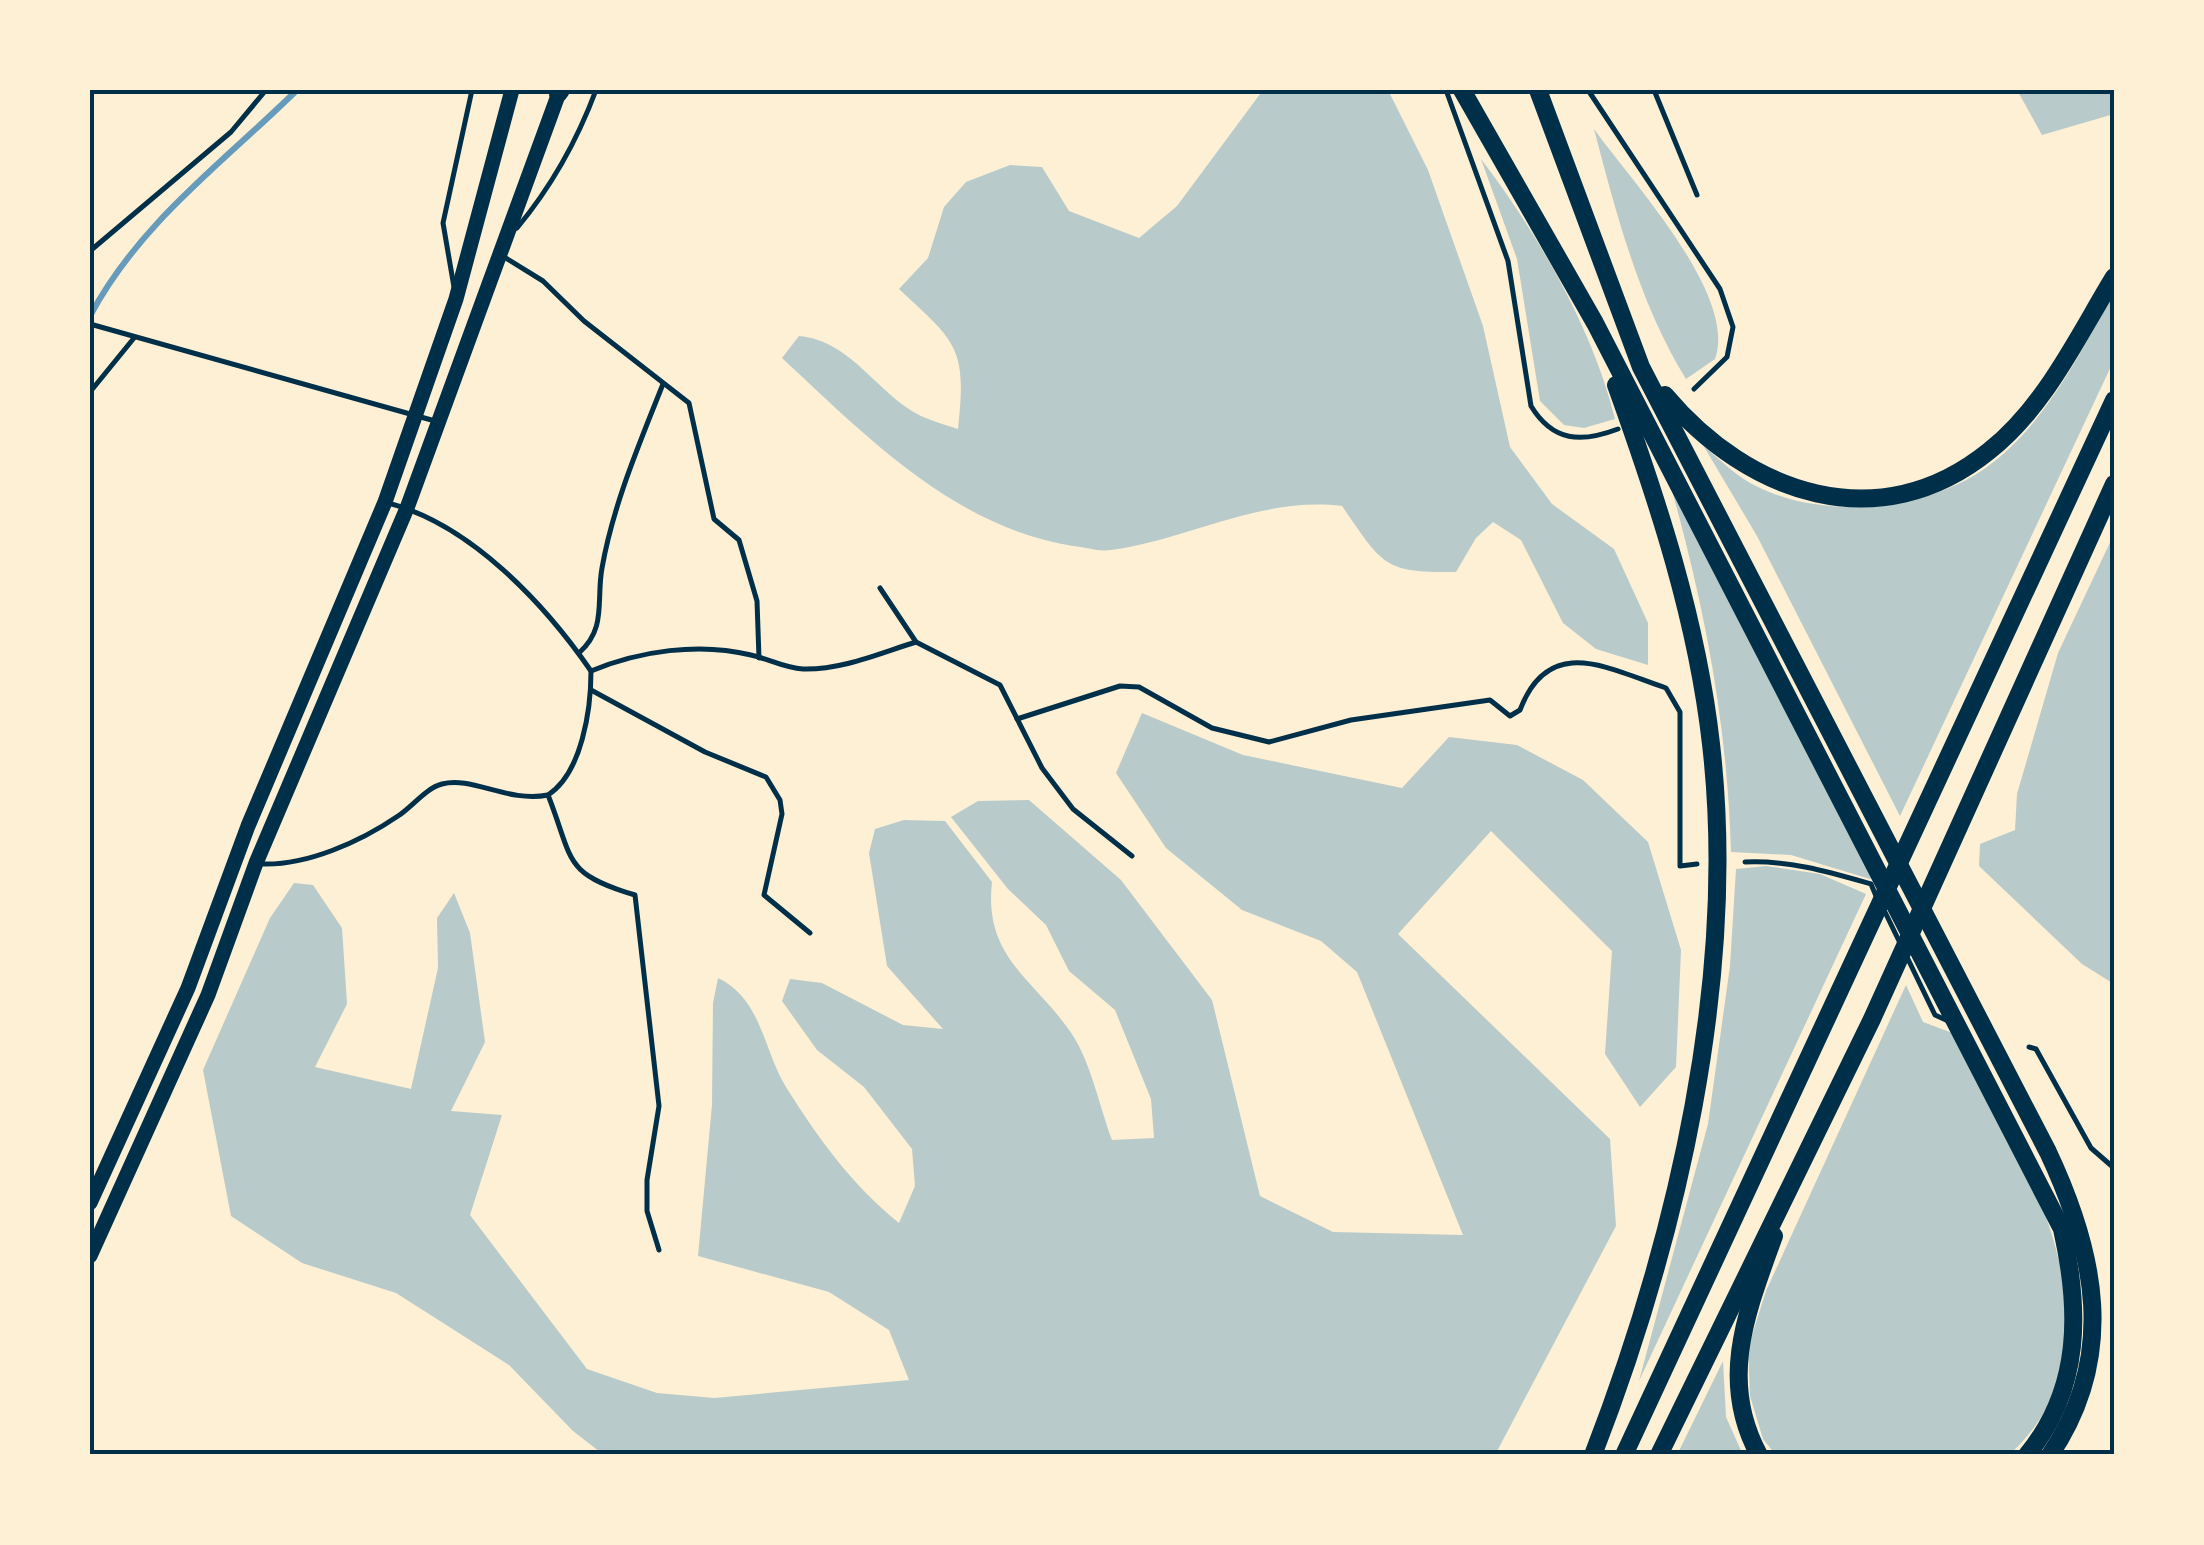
<svg xmlns="http://www.w3.org/2000/svg" width="2204" height="1545" font-family="Jost,sans-serif">
  <rect width="100%" height="100%" fill="#fdf0d5"/>
  <g fill="#b9caca">
    <path d="M1263 90H1388L1428 170 1483 326 1510 447 1552 504 1614 549 1648 623V665L1596 649 1563 623 1521 540 1493 522 1476 538 1456 572C1383 573 1383 565 1342 506 1261 496 1190 539 1111 550 1099 552 1085 547 1073 546 954 527 867 437 782 358L799 336C852 341 877 394 921 416 932 421 946 425 958 429 967 347 957 343 899 289L928 258 944 207 966 182 1010 165 1042 167 1069 211 1139 238 1177 206Z"/>
    <polygon points="2017,90 2114,90 2114,114 2042,135"/>
    <path d="M1594 129C1631 181 1738 295 1715 359L1686 379C1640 305 1616 213 1594 129Z"/>
    <path d="M1481 159C1537 232 1593 329 1615 419L1584 428 1564 425 1540 401 1517 259Z"/>
    <path d="M2114 294V360L1900 816 1757 536 1703 445C1720 460 1738 478 1758 487 1826 520 1926 511 1987 467 2045 425 2079 354 2114 294Z"/>
    <path d="M1666 469 1876 871 1870 879 1791 855 1731 852C1727 717 1703 599 1666 469Z"/>
    <polygon points="2114,534 2114,984 2082,964 1979,866 1980,844 2015,830 2017,794 2058,653"/>
    <path d="M1142 713 1243 755 1402 788 1449 737 1517 745 1583 780 1648 842 1681 950 1676 1067 1640 1107 1605 1054 1612 951 1491 831 1398 934 1610 1139 1616 1226 1495 1455H604L573 1431 509 1365 396 1293 302 1263 231 1216 203 1070 270 918 294 883 313 885 342 928 347 1004 315 1067 411 1089 438 968 437 918 454 893 470 933 485 1042 451 1111 502 1115 470 1215 587 1369 657 1393 714 1398 909 1380 889 1330 829 1292 698 1256 712 1105 713 1003 718 978C762 999 763 1050 786 1087 818 1138 852 1185 899 1223L915 1186 912 1149 864 1087 817 1050 782 1001 790 979 822 983 903 1025 943 1029 887 966 869 853 875 829 904 820 945 821 992 882C983 961 1039 981 1075 1039 1092 1068 1100 1108 1112 1140L1154 1138 1151 1099 1115 1010 1069 971 1046 925 1008 889 951 817 978 801 1029 800 1121 880 1212 1000 1260 1196 1333 1232 1463 1235 1357 972 1321 941 1242 910 1166 848 1116 773Z"/>
    <polygon points="1766,866 1820,874 1866,894 1639,1381 1708,1124 1730,966 1736,869"/>
    <path d="M1906 985 1923 1022 1963 1037C2021 1159 2137 1339 2009 1455H1776L1763 1439 1750 1396 1748 1348 1766 1291Z"/>
    <polygon points="1723,1361 1726,1417 1743,1455 1677,1455"/>
  </g>
  <g fill="none" stroke-linecap="round" stroke-linejoin="round">
    <path stroke="#669bbc" stroke-width="6" d="M90 316C140 222 223 163 297 90"/>
    <g stroke="#003049" stroke-width="5">
      <path d="M1446 90 1508 261 1531 406C1553 442 1581 443 1618 429"/>
      <polyline points="1588,90 1720,289 1733,327 1727,357 1694,389"/>
      <polyline points="1654,90 1697,195"/>
      <path d="M517 228C552 186 577 141 596 90"/>
      <polyline points="90,251 231,132 266,90"/>
      <polyline points="501,255 543,281 584,321 689,403 714,519 739,540 757,601 759,658"/>
      <polyline points="454,287 443,223 472,90"/>
      <polyline points="90,324 435,421"/>
      <polyline points="90,392 134,338"/>
      <path d="M388 503C470 524 544 603 591 671 639 651 699 642 751 655 769 659 784 668 803 669 842 670 880 653 916 642L1000 685 1042 768 1073 809 1132 856"/>
      <polyline points="880,588 916,642"/>
      <path d="M579 653C607 628 596 601 602 568 613 505 640 442 663 384"/>
      <path d="M591 671C591 709 582 773 548 795 574 861 562 873 635 895L659 1106 647 1180V1211L659 1250"/>
      <polyline points="591,690 705,752 766,777 780,800 782,814 764,895 810,933"/>
      <path d="M1017 719 1120 686 1139 687 1212 728 1269 742 1351 720 1490 700 1510 716 1520 710C1549 633 1609 669 1666 688L1680 712V866L1697 864"/>
      <path d="M1745 862C1789 860 1829 872 1871 884L1876 896"/>
      <path d="M261 864C306 866 360 842 398 816 412 807 426 788 442 784 472 776 508 803 548 795"/>
      <polyline points="1884,910 1901,945"/>
      <polyline points="1906,955 1935,1015 1946,1020"/>
      <polyline points="2029,1047 2036,1049 2091,1148 2114,1168"/>
    </g>
    <g stroke="#003049" stroke-width="15">
      <polyline points="90,1203 188,988 248,826 385,502 456,299 512,90"/>
      <polyline points="90,1256 208,995 256,863 407,508 560,90"/>
    </g>
    <g stroke="#003049" stroke-width="18">
      <path d="M1462 90 1595 323 2062 1229C2080 1309 2082 1388 2027 1455"/>
      <path d="M1538 90 1641 367 2048 1152C2096 1254 2117 1356 2050 1455"/>
      <polyline points="558,94 561,90"/>
      <path d="M1665 395C1748 494 1879 540 1989 451 2045 407 2078 336 2114 277"/>
      <path d="M1593 1455C1677 1238 1738 977 1711 744 1697 620 1658 502 1616 385"/>
      <polyline points="1624,1455 2114,400"/>
      <polyline points="1659,1455 1872,1019 2114,484"/>
      <path d="M1759 1455C1718 1380 1747 1311 1774 1236"/>
    </g>
  </g>
  <rect width="2204" height="1545" fill="none" stroke="#fdf0d5" stroke-width="185"/>
  <rect x="92" y="92" width="2020" height="1360" fill="none" stroke="#003049" stroke-width="4"/>
</svg>
